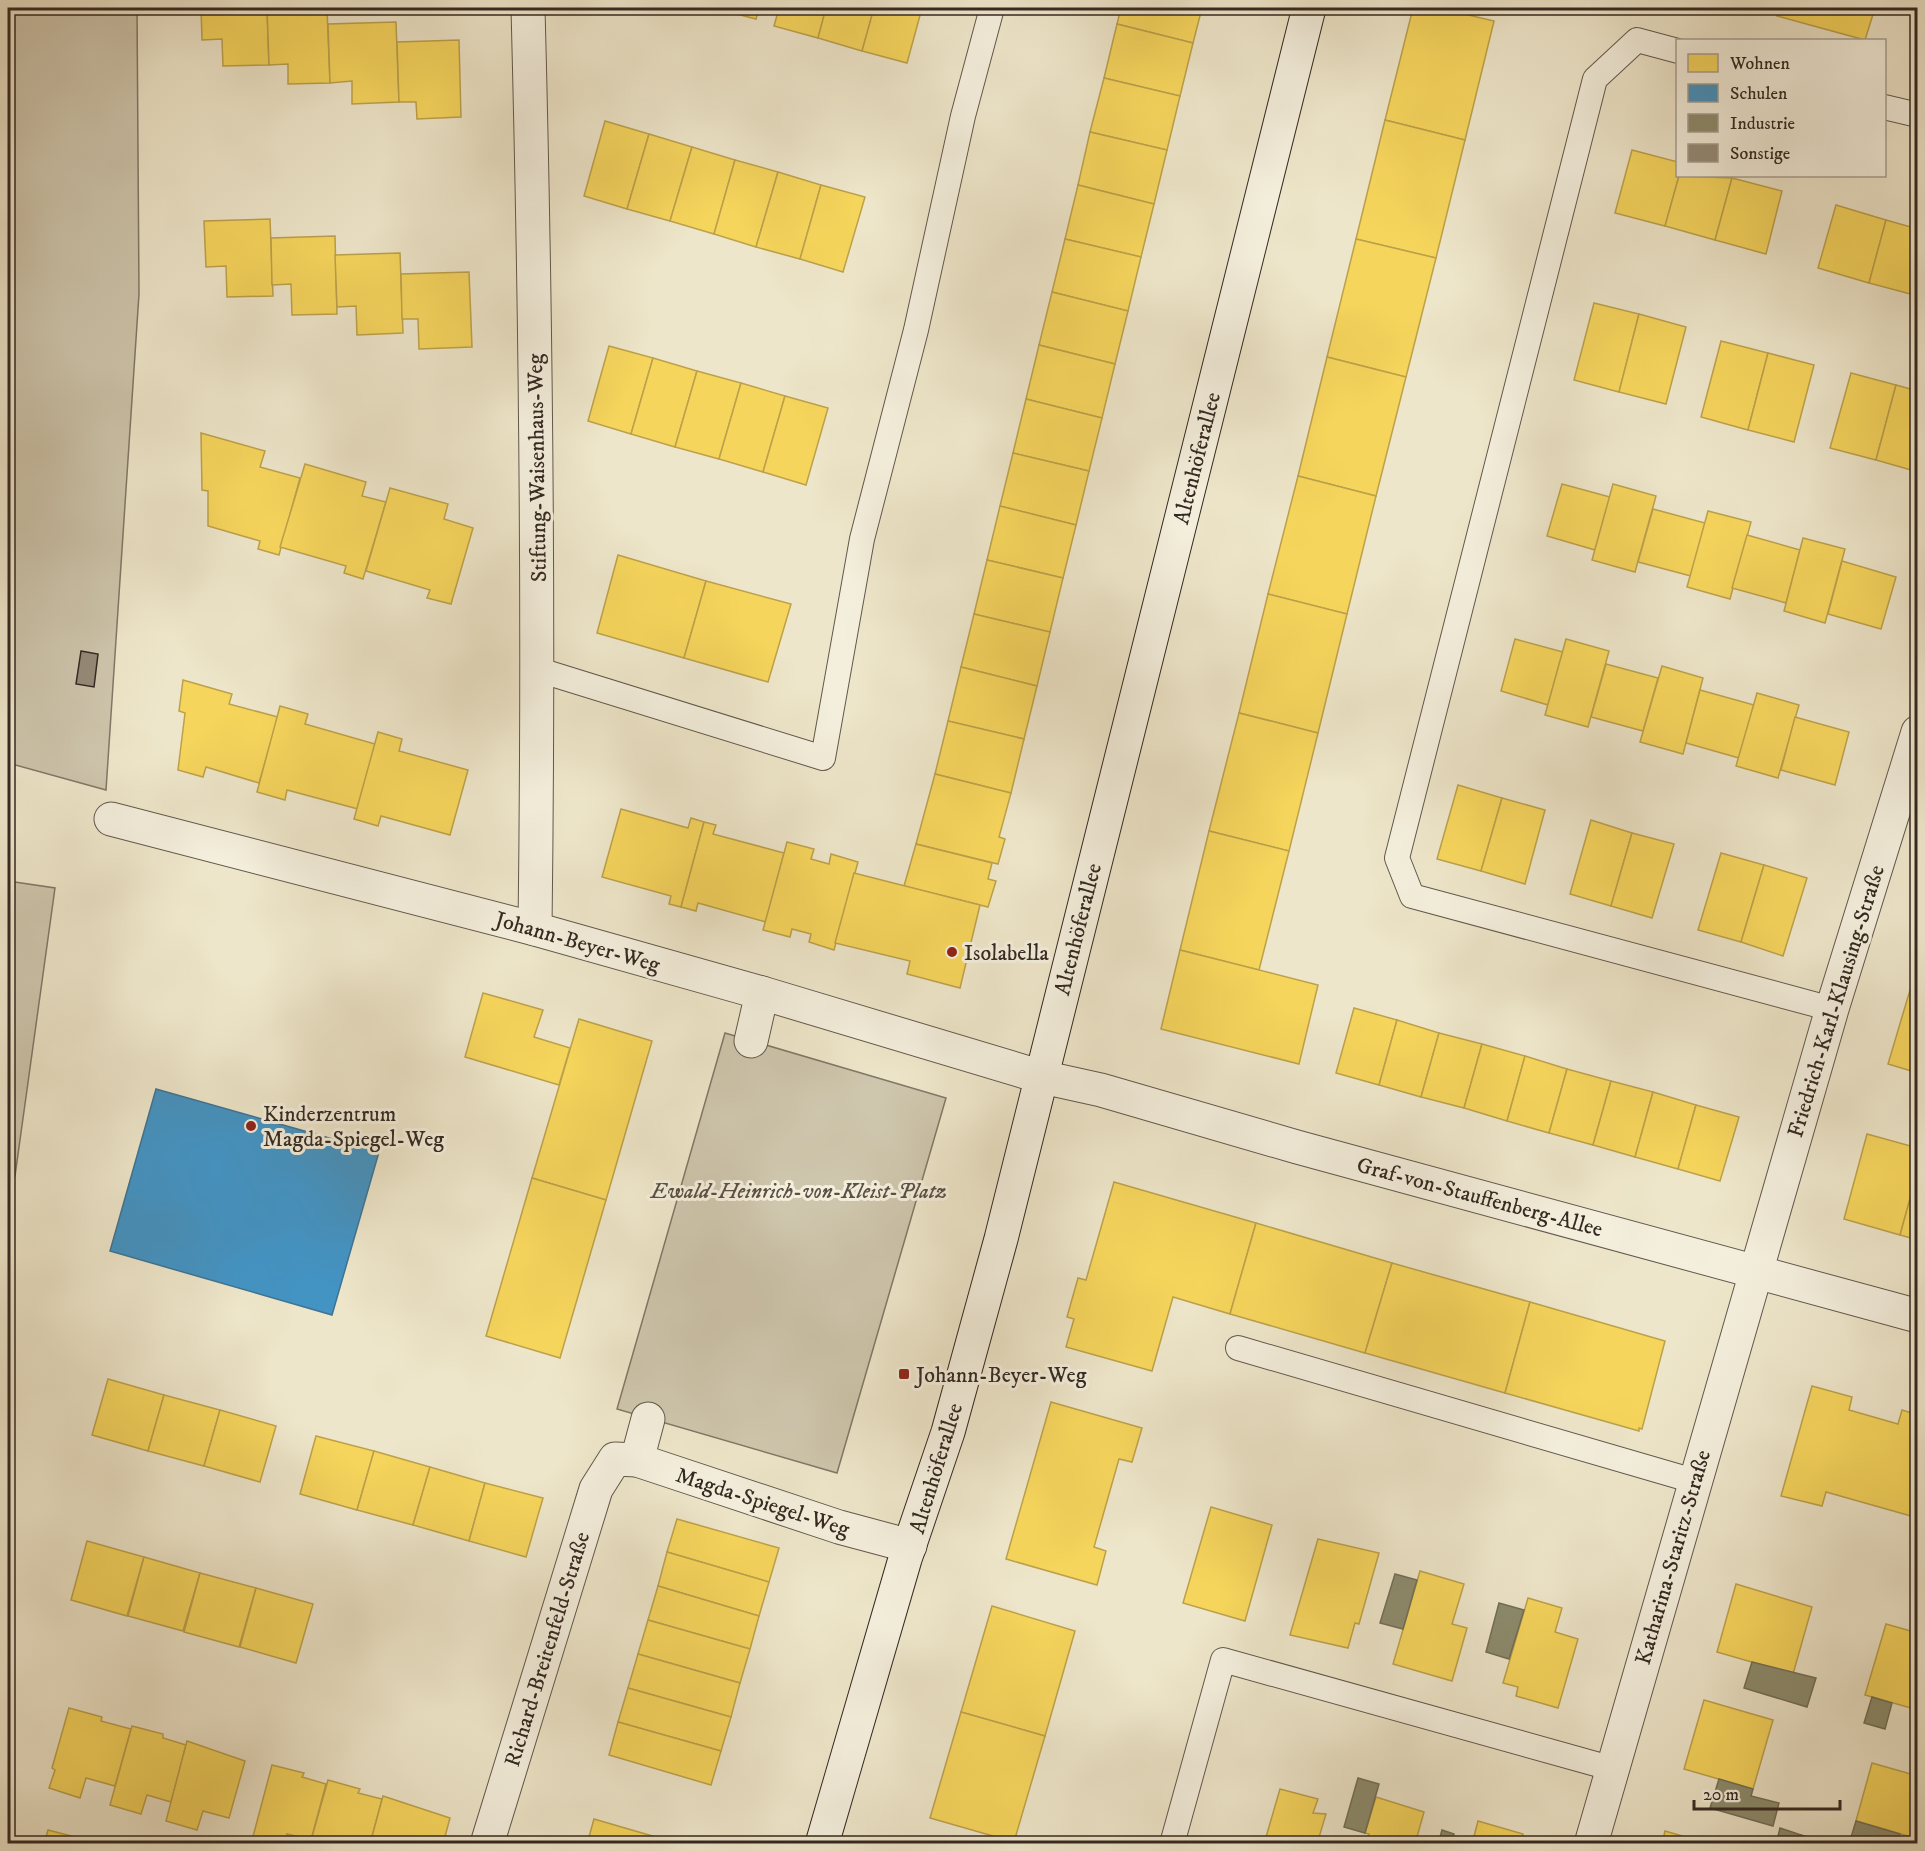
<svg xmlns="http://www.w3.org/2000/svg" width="1925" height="1851" font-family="'IM FELL DW Pica',serif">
  <rect width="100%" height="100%" fill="#eee6ca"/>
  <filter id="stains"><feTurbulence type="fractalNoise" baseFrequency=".00333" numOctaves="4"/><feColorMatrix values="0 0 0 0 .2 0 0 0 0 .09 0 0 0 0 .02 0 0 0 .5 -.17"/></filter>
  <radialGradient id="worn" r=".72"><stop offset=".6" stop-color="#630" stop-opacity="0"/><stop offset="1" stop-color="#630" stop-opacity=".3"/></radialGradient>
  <g fill="#cec6ad" stroke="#817868" stroke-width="1.5">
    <polygon points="8,8 137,8 139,294 106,790 8,763"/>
    <polygon points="8,881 55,888 15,1176 8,1175"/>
    <polygon points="725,1033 946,1098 837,1473 617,1409"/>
  </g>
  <g fill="#f6d55c" stroke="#bca14b" stroke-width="1.5">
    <polygon points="201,8 267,8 269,65 223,66 222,39 202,40"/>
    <polygon points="267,8 327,8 330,83 288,84 288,64 269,65"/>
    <polygon points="713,8 759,8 756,19"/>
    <polygon points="779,8 826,8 818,38 774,26"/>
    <polygon points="826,8 874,8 862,51 818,38"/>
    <polygon points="874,8 922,8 907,63 862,51"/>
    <polygon points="1121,8 1202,8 1193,43 1117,24"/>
    <polygon points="1413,8 1439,8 1494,21 1465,140 1385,120"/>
    <polygon points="1780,8 1875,8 1865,40 1777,16"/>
    <polygon points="396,22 399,102 352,104 352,81 330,83 328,24"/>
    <polygon points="1117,24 1193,43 1180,96 1104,78"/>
    <polygon points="459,40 461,117 417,119 416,102 399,102 397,42"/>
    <polygon points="1104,78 1180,96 1167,150 1090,132"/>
    <polygon points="1385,120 1465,140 1436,258 1356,239"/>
    <polygon points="605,121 649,134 627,209 584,196"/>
    <polygon points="1090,132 1167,150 1154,204 1078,185"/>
    <polygon points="649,134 692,147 670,221 627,209"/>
    <polygon points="692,147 735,160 714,234 670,221"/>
    <polygon points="1632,150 1678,162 1679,176 1665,226 1615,213"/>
    <polygon points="735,160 778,172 756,247 714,234"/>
    <polygon points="778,172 821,185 800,259 756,247"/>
    <polygon points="1679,176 1732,178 1715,240 1665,226"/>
    <polygon points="1732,178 1782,191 1766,254 1715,240"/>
    <polygon points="821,185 865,197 843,272 800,259"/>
    <polygon points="1078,185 1154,204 1141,257 1065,239"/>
    <polygon points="1836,205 1886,220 1869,283 1818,268"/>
    <polygon points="270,219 273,296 227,297 226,266 206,267 204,221"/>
    <polygon points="1886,220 1918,229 1918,296 1869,283"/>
    <polygon points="335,236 337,314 292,315 291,284 272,285 271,238"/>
    <polygon points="1065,239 1141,257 1128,311 1052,292"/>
    <polygon points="1356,239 1436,258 1406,377 1327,357"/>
    <polygon points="400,253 403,333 357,335 356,306 337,307 335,255"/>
    <polygon points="469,272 472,347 419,349 418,319 402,319 401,274"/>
    <polygon points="1052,292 1128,311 1115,364 1039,345"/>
    <polygon points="1594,303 1639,314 1619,392 1574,380"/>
    <polygon points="1639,314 1686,327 1666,404 1619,392"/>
    <polygon points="1721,341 1768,353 1748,430 1701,417"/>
    <polygon points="1039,345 1115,364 1102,418 1026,399"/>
    <polygon points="609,346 653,358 631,434 588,421"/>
    <polygon points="1768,353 1814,365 1794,442 1748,430"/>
    <polygon points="1327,357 1406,377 1376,496 1298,476"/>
    <polygon points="653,358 697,371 675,447 631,434"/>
    <polygon points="697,371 741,383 719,459 675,447"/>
    <polygon points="1851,373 1896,385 1876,460 1830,448"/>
    <polygon points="741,383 785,396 763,472 719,459"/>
    <polygon points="1896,385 1918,391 1918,472 1876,460"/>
    <polygon points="785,396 828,408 806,485 763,472"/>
    <polygon points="1026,399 1102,418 1089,471 1013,453"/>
    <polygon points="201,433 265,451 260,467 300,478 279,555 258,549 260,541 208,526 208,491 202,490"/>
    <polygon points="1013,453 1089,471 1076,525 1000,506"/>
    <polygon points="305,464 366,482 362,496 386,502 363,579 344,573 346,566 280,547"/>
    <polygon points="1298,476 1376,496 1347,614 1268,594"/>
    <polygon points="1562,484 1610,497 1595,550 1547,536"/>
    <polygon points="1613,484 1656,496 1635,572 1592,560"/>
    <polygon points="390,488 448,504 444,519 473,528 451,604 427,598 430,590 366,571"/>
    <polygon points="1000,506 1076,525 1063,578 987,560"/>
    <polygon points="1653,509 1705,523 1691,576 1638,562"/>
    <polygon points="1708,511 1751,522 1730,599 1687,587"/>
    <polygon points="1747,535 1800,550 1786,603 1732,588"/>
    <polygon points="1803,538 1845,549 1825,623 1784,611"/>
    <polygon points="618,555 706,581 684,658 597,633"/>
    <polygon points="987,560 1063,578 1050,632 974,614"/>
    <polygon points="1842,561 1896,577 1881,629 1828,614"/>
    <polygon points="706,581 791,604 768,682 684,658"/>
    <polygon points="1268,594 1347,614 1318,733 1239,713"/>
    <polygon points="974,614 1050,632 1037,686 961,667"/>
    <polygon points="1515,639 1563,652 1548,705 1501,691"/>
    <polygon points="1566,639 1609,651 1588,727 1545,715"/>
    <polygon points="1606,664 1658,678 1643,731 1591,717"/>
    <polygon points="1662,666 1703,678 1683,754 1640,742"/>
    <polygon points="961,667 1037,686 1024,739 948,721"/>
    <polygon points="183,680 232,694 229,704 278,717 259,783 206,767 203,777 178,770 185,713 179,711"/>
    <polygon points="1700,690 1754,705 1739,758 1686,743"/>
    <polygon points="1757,693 1799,705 1778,778 1736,766"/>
    <polygon points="280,706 308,714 305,724 375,744 358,809 287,790 285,800 257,792"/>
    <polygon points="1239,713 1318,733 1289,851 1209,831"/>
    <polygon points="1795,717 1849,732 1835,785 1781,770"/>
    <polygon points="948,721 1024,739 1011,793 935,774"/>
    <polygon points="378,732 402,739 399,751 468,770 450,835 381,816 378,826 354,819"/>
    <polygon points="935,774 1011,793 999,837 1005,839 998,864 916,844"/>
    <polygon points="1458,785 1502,798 1481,871 1437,859"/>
    <polygon points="1502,798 1545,810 1525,884 1481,871"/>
    <polygon points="621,809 688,828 691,818 704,822 681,907 669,904 671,896 602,877"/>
    <polygon points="1591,820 1632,833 1611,906 1570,894"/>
    <polygon points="704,822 716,825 713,834 784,853 766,922 698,903 696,911 681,907"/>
    <polygon points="1209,831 1289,851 1259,970 1180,950"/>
    <polygon points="1632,833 1674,844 1652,918 1611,906"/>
    <polygon points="787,842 814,849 811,859 829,864 831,854 858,862 834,950 809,942 811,934 792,929 790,937 763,930"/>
    <polygon points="916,844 992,863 988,879 996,881 988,907 904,886"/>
    <polygon points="1721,853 1764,865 1741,942 1698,930"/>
    <polygon points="1764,865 1807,878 1783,956 1741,942"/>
    <polygon points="854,873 980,905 960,988 907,974 910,961 835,943"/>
    <polygon points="1180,950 1318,985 1299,1064 1161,1029"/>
    <polygon points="1913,980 1918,981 1918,1073 1888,1064"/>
    <polygon points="483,993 543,1010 534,1037 570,1048 559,1085 465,1057"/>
    <polygon points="1354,1008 1397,1020 1379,1085 1336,1073"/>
    <polygon points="579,1019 652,1041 606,1200 532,1178"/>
    <polygon points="1397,1020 1439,1033 1421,1097 1379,1085"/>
    <polygon points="1439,1033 1482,1044 1464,1108 1421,1097"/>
    <polygon points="1482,1044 1525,1056 1507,1121 1464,1108"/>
    <polygon points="1525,1056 1567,1069 1549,1133 1507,1121"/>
    <polygon points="1567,1069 1611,1081 1593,1145 1549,1133"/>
    <polygon points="1611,1081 1653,1092 1635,1157 1593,1145"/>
    <polygon points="1653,1092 1696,1105 1678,1169 1635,1157"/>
    <polygon points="1696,1105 1739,1117 1720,1181 1678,1169"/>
    <polygon points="1867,1134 1918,1148 1918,1170 1900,1235 1844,1219"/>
    <polygon points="1918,1170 1918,1240 1900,1235"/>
    <polygon points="532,1178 606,1200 560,1358 486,1336"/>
    <polygon points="1114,1182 1256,1223 1230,1314 1173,1297 1152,1371 1066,1347 1074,1319 1067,1317 1078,1278 1086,1280"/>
    <polygon points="1256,1223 1392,1263 1365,1353 1230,1314"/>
    <polygon points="1392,1263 1530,1302 1505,1393 1365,1353"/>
    <polygon points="1530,1302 1665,1341 1642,1429 1639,1428 1639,1431 1505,1393"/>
    <polygon points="108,1379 164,1395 148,1451 92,1435"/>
    <polygon points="1812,1386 1852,1397 1849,1410 1898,1424 1902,1410 1918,1415 1918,1518 1826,1492 1822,1506 1781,1496"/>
    <polygon points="164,1395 220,1410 204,1466 148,1451"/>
    <polygon points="1051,1402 1142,1428 1132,1462 1119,1459 1094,1547 1106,1551 1097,1585 1006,1559"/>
    <polygon points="220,1410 276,1426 260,1482 204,1466"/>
    <polygon points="316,1436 374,1451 357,1510 300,1494"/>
    <polygon points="374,1451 430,1467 413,1525 357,1510"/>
    <polygon points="430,1467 485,1483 469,1541 413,1525"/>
    <polygon points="485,1483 543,1498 526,1557 469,1541"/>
    <polygon points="1211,1507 1272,1525 1245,1621 1183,1603"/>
    <polygon points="677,1519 779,1548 769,1582 667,1552"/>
    <polygon points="1318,1539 1379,1553 1359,1624 1355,1623 1348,1648 1290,1635"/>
    <polygon points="87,1541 144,1557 127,1616 71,1600"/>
    <polygon points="667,1552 769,1582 759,1616 658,1586"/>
    <polygon points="144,1557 200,1573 183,1631 128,1616"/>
    <polygon points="1420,1571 1464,1584 1452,1624 1467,1628 1452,1681 1393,1664"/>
    <polygon points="200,1573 256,1588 239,1647 184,1632"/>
    <polygon points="1736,1584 1812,1607 1793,1674 1717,1652"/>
    <polygon points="658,1586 759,1616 750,1649 648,1620"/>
    <polygon points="256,1588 313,1604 296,1663 240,1647"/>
    <polygon points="1528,1598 1562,1608 1555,1632 1578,1639 1558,1708 1516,1696 1518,1687 1503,1683"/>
    <polygon points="992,1606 1075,1631 1045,1736 961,1712"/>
    <polygon points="648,1620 750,1649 740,1683 638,1654"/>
    <polygon points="1886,1624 1918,1633 1918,1710 1865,1695"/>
    <polygon points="638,1654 740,1683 731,1717 628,1688"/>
    <polygon points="628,1688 731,1717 721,1751 618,1722"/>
    <polygon points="1704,1700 1773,1720 1753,1789 1684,1769"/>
    <polygon points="69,1708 102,1717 101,1721 131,1729 115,1786 86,1778 80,1798 49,1788 55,1770 52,1768"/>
    <polygon points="961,1712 1045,1736 1014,1842 930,1818"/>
    <polygon points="618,1722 721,1751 711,1785 609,1755"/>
    <polygon points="132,1726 163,1734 163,1738 186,1745 171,1802 147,1795 141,1814 110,1805"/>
    <polygon points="187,1741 245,1761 229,1818 203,1811 197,1830 166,1821"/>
    <polygon points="1872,1763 1918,1776 1918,1839 1856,1821"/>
    <polygon points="272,1765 304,1773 302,1777 326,1784 311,1840 287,1834 284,1844 251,1844"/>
    <polygon points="328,1780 360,1789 358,1793 382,1799 370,1844 310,1844"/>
    <polygon points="1280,1789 1318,1799 1313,1813 1326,1814 1317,1844 1264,1844"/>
    <polygon points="383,1796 450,1818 443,1844 370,1844"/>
    <polygon points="1376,1797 1424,1812 1415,1844 1366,1844 1369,1834 1365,1833"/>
    <polygon points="594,1819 680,1844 587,1844"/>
    <polygon points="1478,1821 1523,1834 1521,1844 1460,1844 1462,1837 1473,1840"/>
    <polygon points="48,1830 87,1840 86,1844 44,1844"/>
    <polygon points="1665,1831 1710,1844 1662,1844"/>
  </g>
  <polygon fill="#4393c3" stroke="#3e7393" stroke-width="1.5" points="156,1089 379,1152 332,1315 110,1251"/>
  <g fill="#8c8c6e" stroke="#726e57" stroke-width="1.5">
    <polygon points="1395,1574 1417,1580 1403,1629 1380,1623"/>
    <polygon points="1499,1603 1524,1610 1509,1659 1486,1652"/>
    <polygon points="1752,1662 1816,1678 1807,1707 1744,1688"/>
    <polygon points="1872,1697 1892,1703 1885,1729 1864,1723"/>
    <polygon points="1358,1778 1379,1784 1365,1833 1344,1827"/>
    <polygon points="1719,1779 1753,1789 1751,1796 1779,1803 1773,1826 1710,1808"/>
    <polygon points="1856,1821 1900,1834 1897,1844 1849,1844"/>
    <polygon points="1780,1828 1801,1835 1798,1844 1776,1844"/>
    <polygon points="1442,1830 1454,1834 1452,1844 1438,1844"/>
    <polygon points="1801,1835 1829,1843 1829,1844 1798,1844"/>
  </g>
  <polygon fill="#958b79" stroke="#342922" stroke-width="1.5" points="81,651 98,654 94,687 76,684"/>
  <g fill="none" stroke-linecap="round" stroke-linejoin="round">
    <defs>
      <g id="lane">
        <polyline points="1678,51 1637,40 1595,79 1397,858 1412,896 1832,1009"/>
        <polyline points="1884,107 1918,115"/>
        <polyline points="539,670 823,758 862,539 916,330 963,116 992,8"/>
        <polyline points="1238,1348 1694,1481"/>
        <polyline points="1172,1844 1223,1660 1610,1768"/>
      </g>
      <g id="street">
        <path d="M528 8C536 315 539 622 535 929"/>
        <polyline points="111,819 535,929 762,993 1042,1077 1101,1090 1297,1147 1918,1316"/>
        <polyline points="751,1041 762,993"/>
        <polyline points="637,1460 648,1419"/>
        <polyline points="487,1844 596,1489 615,1459 637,1460 839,1527 910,1546"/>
        <polyline points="1591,1844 1832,1009 1918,732"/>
      </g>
      <polyline id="secondary" points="822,1844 905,1559 948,1432 1001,1239 1309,8"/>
    </defs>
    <use href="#lane" stroke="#62584c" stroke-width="26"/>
    <use href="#street" stroke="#62584c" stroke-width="35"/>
    <use href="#secondary" stroke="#342922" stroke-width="35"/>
    <use href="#lane" stroke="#f4efdd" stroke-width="24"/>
    <use href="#street" stroke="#f4efdd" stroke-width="33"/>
    <use href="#secondary" stroke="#f4efdd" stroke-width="33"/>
  </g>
  <g fill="#8f2418" stroke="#f4efdd" stroke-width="2">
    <circle cx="952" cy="952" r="6"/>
    <circle cx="251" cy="1126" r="6"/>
    <rect x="898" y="1368" width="12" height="12" rx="3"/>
  </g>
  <g text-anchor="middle" stroke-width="6" stroke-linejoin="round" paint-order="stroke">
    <g font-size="22" fill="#342922" stroke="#f4efdd">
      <text transform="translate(1196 458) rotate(-76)" y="8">Altenhöferallee</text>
      <text transform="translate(536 468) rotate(-91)" y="8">Stiftung-Waisenhaus-Weg</text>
      <text transform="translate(1077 929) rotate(-76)" y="8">Altenhöferallee</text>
      <text transform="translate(578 941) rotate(16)" y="8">Johann-Beyer-Weg</text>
      <text transform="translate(1835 1001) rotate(-73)" y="8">Friedrich-Karl-Klausing-Straße</text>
      <text transform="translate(1480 1196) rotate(15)" y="8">Graf-von-Stauffenberg-Allee</text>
      <text transform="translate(935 1468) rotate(-73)" y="8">Altenhöferallee</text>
      <text transform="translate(763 1501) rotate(18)" y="8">Magda-Spiegel-Weg</text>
      <text transform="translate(1672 1557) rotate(-74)" y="8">Katharina-Staritz-Straße</text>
      <text transform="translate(546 1649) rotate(-73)" y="8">Richard-Breitenfeld-Straße</text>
    </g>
    <g font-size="22" fill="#342922" stroke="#f4efdd" text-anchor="start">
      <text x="964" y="960">Isolabella</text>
      <text x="263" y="1121">Kinderzentrum<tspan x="263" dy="25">Magda-Spiegel-Weg</tspan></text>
      <text x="916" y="1382">Johann-Beyer-Weg</text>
    </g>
    <g font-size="22" font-style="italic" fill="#5a5045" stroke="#f4efdd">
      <text x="799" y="1198">Ewald-Heinrich-von-Kleist-Platz</text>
    </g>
  </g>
  <rect width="1925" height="1851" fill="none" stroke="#eee6ca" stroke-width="30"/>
  <rect x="9" y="9" width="1907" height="1833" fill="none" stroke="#342922" stroke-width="3"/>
  <rect x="15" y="15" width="1895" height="1821" fill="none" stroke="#342922" stroke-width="1.5"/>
  <rect x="1676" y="39" width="210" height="138" fill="#f4efdd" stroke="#a7a092" stroke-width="1.5"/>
  <rect x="1688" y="54" width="30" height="18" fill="#f6d55c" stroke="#a7a092" stroke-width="1.5"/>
  <text x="1730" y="69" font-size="18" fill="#342922">Wohnen</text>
  <rect x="1688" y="84" width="30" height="18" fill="#4393c3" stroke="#a7a092" stroke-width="1.5"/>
  <text x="1730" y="99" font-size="18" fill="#342922">Schulen</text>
  <rect x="1688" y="114" width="30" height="18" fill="#8c8c6e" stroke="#a7a092" stroke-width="1.5"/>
  <text x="1730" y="129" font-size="18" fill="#342922">Industrie</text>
  <rect x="1688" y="144" width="30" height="18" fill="#958b79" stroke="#a7a092" stroke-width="1.5"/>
  <text x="1730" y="159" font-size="18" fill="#342922">Sonstige</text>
  <path d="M1694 1800v9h146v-9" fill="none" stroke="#342922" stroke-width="3"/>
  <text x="1703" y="1800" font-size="18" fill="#342922" stroke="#f4efdd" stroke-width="4.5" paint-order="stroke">20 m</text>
  <rect width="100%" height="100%" filter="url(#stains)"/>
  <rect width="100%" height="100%" fill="url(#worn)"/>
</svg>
